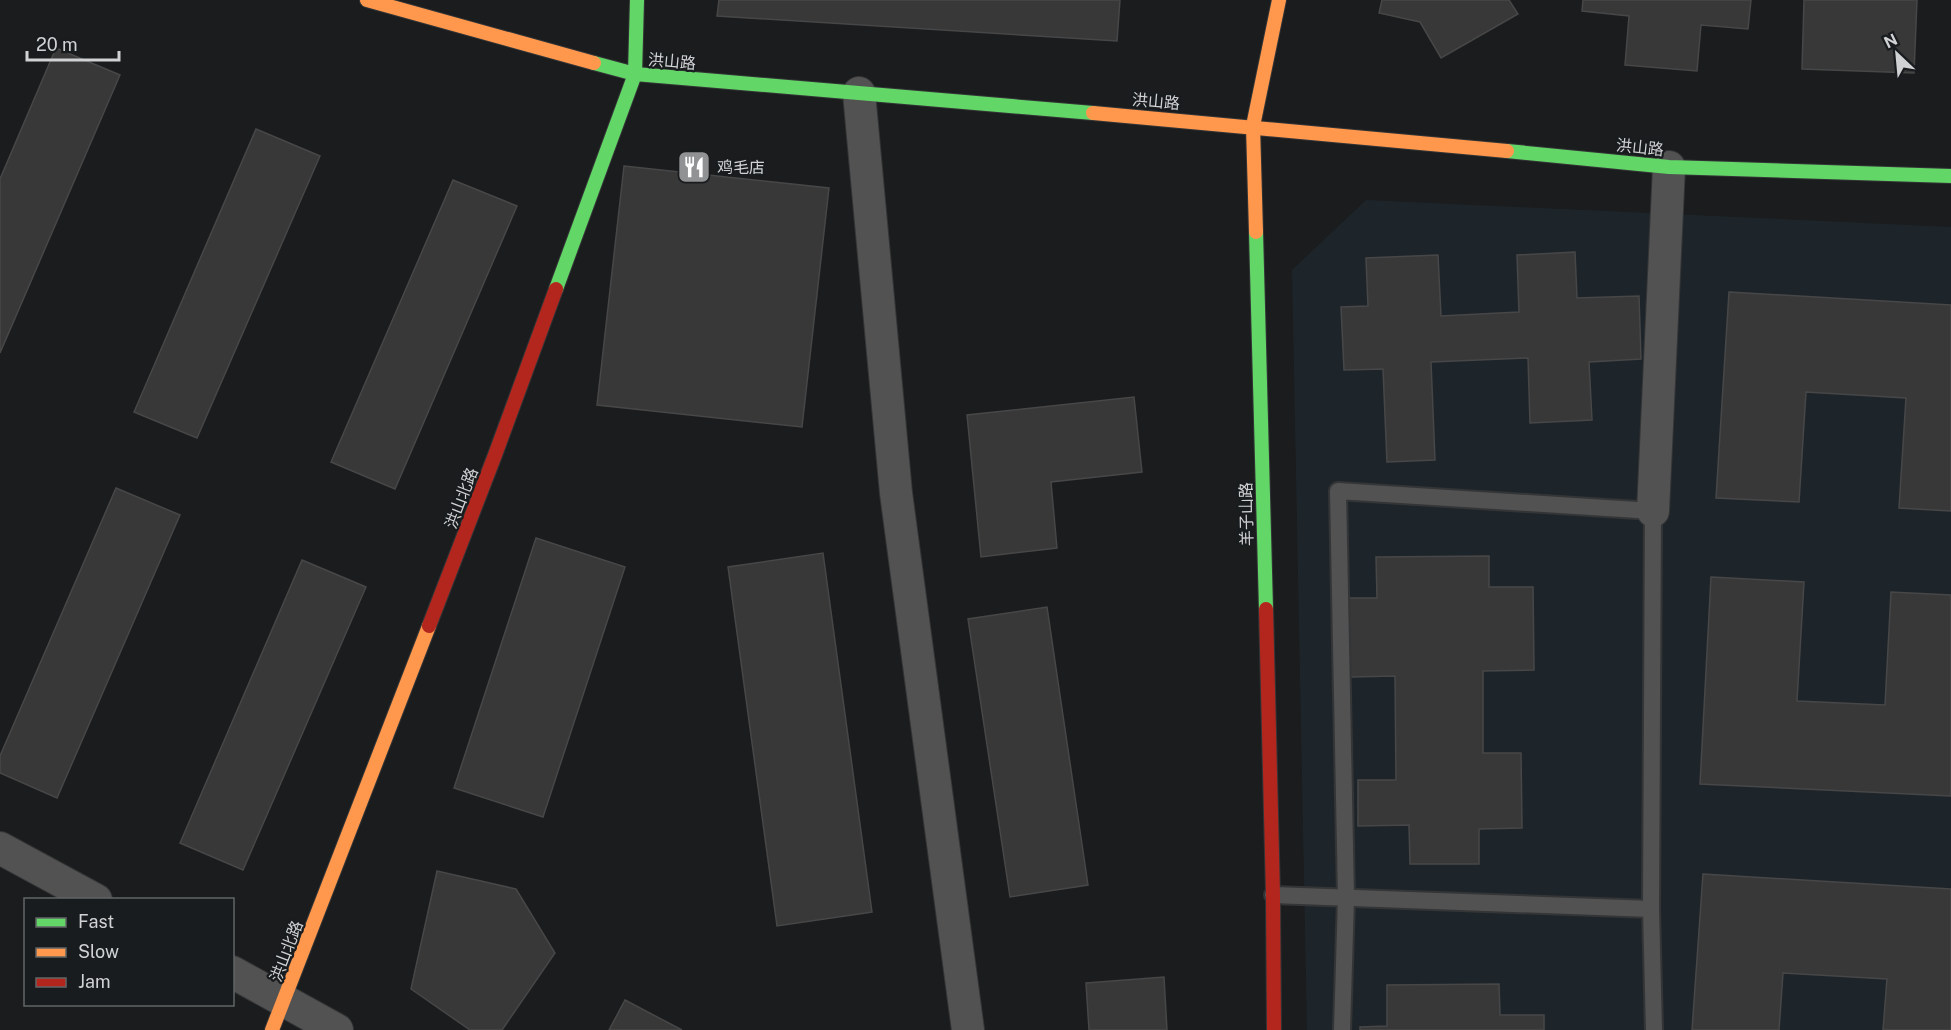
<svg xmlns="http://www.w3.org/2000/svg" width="1951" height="1030" font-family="'Public Sans','Noto Sans SC',sans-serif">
  <rect width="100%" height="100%" fill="#1a1c1d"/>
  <polygon fill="#1e252a" points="1366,200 1951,227 1951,1030 1307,1030 1292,270"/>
  <g fill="#383839" stroke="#474748" stroke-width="1.5">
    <polygon points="719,0 1120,0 1117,41 717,16"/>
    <polygon points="1382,0 1509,0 1518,14 1441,58 1420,22 1379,13"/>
    <polygon points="1583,0 1751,0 1748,29 1701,25 1697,71 1625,65 1629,16 1582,11"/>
    <polygon points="1804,0 1917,0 1914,73 1802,69"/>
    <polygon points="56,48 120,75 0,353 0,179"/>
    <polygon points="256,129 320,156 197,438 134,412"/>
    <polygon points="624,166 829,188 802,427 597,405"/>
    <polygon points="453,180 517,206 395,489 331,462"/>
    <polygon points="1575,252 1577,298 1639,296 1641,359 1589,362 1592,420 1530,423 1528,358 1431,362 1435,460 1387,462 1383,369 1344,370 1341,307 1368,306 1366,258 1438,255 1441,316 1519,312 1517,255"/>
    <polygon points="1729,292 1951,305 1951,511 1899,508 1906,398 1806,392 1799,502 1716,498"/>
    <polygon points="1134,397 1142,472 1051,482 1057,548 981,557 967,415"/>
    <polygon points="116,488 180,515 57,798 0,773 0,756"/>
    <polygon points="536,538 625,567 543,817 454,788"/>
    <polygon points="823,553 872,912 777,926 728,567"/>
    <polygon points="1489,556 1489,587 1533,587 1534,670 1483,671 1483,753 1521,753 1522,828 1479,829 1479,864 1410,864 1409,825 1358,826 1358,780 1396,780 1395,676 1350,677 1349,598 1377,598 1376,557"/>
    <polygon points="302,560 366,587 243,870 180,843"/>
    <polygon points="1711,577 1804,582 1797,701 1885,705 1891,592 1951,595 1951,796 1700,784"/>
    <polygon points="1047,607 1088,885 1010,897 968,619"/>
    <polygon points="437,871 516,889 555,953 502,1030 470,1030 411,989"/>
    <polygon points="1703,874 1951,889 1951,1030 1883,1030 1887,979 1783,973 1779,1030 1692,1030"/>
    <polygon points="1164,977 1167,1030 1089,1030 1086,983"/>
    <polygon points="1499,984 1500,1015 1544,1015 1544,1030 1360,1030 1360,1027 1387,1026 1387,985"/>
    <polygon points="625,1000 682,1030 609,1030"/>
  </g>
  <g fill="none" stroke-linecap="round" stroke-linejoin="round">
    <defs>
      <g id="lane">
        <polyline points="1273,895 1651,909"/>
        <polyline points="1342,1030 1346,898 1338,491 1653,511 1651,909 1654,1030"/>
      </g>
      <g id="street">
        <polyline points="859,93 896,493 968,1030"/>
        <polyline points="1653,511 1669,167"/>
        <polyline points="0,848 96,900"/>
        <polyline points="232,972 337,1030"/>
      </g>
      <g id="fast">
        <polyline points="594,63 635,74 1093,113"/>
        <polyline points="1507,151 1669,167 1951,176"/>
        <polyline points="1256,232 1266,609"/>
        <polyline points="556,289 635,74 637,0"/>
      </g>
      <g id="slow">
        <polyline points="367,0 594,63"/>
        <polyline points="1093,113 1507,151"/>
        <polyline points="1256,232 1253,126 1279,0"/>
        <polyline points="272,1030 429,626"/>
      </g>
      <g id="jam">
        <polyline points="1266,609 1273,895 1274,1030"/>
        <polyline points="429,626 495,455 556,289"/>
      </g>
    </defs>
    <use href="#lane" stroke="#343536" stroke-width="20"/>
    <use href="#street" stroke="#343536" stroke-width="34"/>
    <use href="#fast" stroke="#343536" stroke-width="16"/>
    <use href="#slow" stroke="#343536" stroke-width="16"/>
    <use href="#jam" stroke="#343536" stroke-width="16"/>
    <use href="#lane" stroke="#535253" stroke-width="16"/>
    <use href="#street" stroke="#535253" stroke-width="32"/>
    <use href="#fast" stroke="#63d668" stroke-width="14"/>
    <use href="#slow" stroke="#ff974d" stroke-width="14"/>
    <use href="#jam" stroke="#b3261e" stroke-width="14"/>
  </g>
  <defs>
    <symbol id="restaurant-square" viewBox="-11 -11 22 22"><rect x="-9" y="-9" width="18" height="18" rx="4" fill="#909293" stroke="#191c1e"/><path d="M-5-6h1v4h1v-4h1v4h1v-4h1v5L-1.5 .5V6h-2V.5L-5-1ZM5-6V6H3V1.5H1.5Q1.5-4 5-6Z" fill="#fff"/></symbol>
  </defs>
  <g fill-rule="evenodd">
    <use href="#restaurant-square" x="675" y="148" width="38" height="38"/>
  </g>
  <g text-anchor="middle" stroke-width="4.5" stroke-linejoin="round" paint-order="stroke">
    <g font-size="16" fill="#d0d2d3" stroke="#191c1e">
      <text transform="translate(672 61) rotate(5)" y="6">洪山路</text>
      <text transform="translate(1156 101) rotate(5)" y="6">洪山路</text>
      <text transform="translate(1640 147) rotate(6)" y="6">洪山路</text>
      <text transform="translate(461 498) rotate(-69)" y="6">洪山北路</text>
      <text transform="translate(1246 514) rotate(-91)" y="6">羊子山路</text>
      <text transform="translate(286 951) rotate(-69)" y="6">洪山北路</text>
    </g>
    <g font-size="16" fill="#d0d2d3" stroke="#191c1e" text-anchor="start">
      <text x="717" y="173">鸡毛店</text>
    </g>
  </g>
  <rect x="24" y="898" width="210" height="108" fill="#191c1e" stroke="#626566" stroke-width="1.5"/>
  <rect x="36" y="918" width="30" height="9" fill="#63d668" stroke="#626566" stroke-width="1.5"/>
  <text x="78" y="928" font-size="18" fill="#d0d2d3">Fast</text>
  <rect x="36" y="948" width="30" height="9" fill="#ff974d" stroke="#626566" stroke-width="1.5"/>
  <text x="78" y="958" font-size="18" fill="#d0d2d3">Slow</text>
  <rect x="36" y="978" width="30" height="9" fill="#b3261e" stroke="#626566" stroke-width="1.5"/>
  <text x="78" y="988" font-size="18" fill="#d0d2d3">Jam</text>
  <g transform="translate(1897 54) rotate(334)" stroke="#191c1e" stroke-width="4.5" paint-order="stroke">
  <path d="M0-4.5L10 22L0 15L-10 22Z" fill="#d0d2d3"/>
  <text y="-9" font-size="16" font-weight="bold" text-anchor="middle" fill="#d0d2d3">N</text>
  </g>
  <path d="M27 51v9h92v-9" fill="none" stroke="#d0d2d3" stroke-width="3"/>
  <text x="36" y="51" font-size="18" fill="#d0d2d3" stroke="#191c1e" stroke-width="4.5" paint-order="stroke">20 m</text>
</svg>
